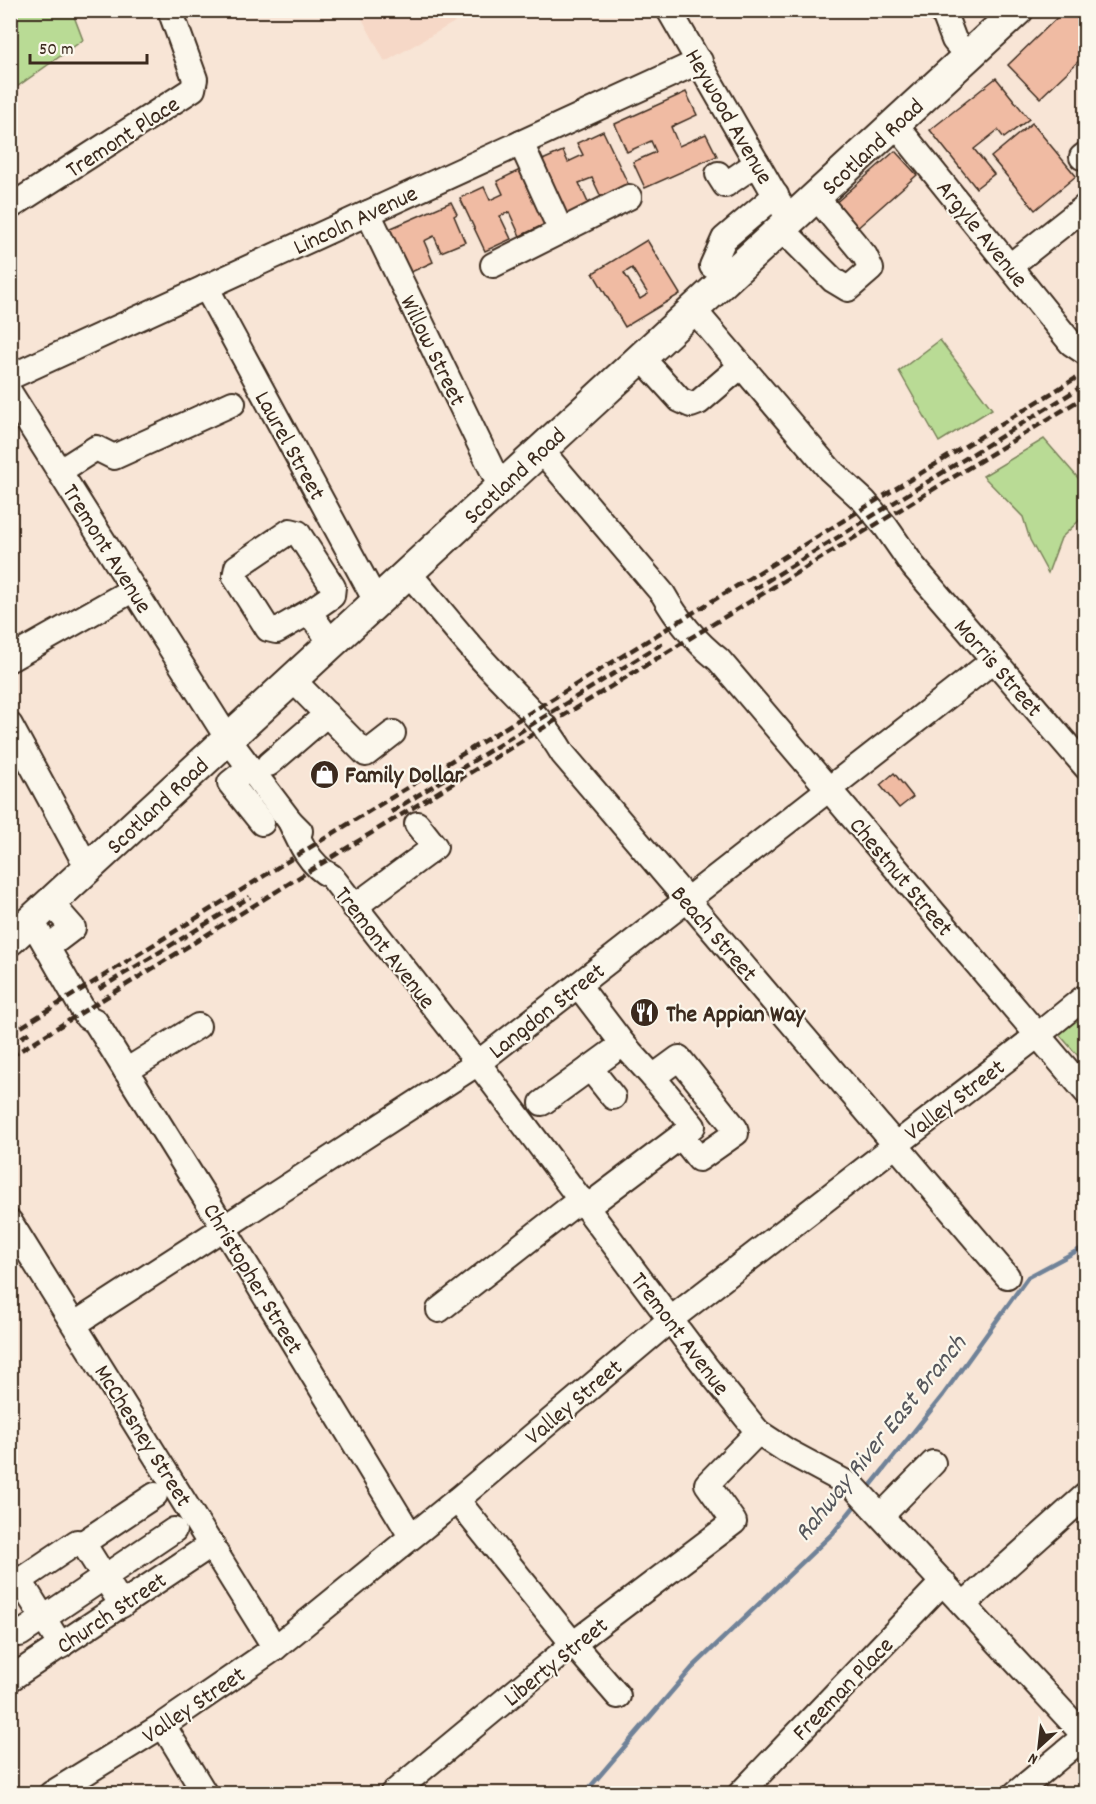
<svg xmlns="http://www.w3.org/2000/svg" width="1096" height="1804" font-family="Dekko,sans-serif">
  <rect width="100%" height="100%" fill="#f8e5d6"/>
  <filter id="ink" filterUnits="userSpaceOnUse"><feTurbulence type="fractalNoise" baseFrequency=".0167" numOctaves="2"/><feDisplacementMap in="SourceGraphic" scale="12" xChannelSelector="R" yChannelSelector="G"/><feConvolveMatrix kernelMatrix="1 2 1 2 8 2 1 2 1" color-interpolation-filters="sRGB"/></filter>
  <g filter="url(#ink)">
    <polygon fill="#f6d8c7" points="358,11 474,11 385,62"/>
    <g fill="#b9db95" stroke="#7a825a" stroke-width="1.5">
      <polygon points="11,10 72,11 83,40 11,91"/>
      <polygon points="940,340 992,409 939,442 899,371"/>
      <polygon points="1044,439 1086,487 1085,515 1061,538 1048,573 1030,540 1023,517 983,476"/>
      <polygon points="1085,1012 1085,1064 1059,1034"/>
    </g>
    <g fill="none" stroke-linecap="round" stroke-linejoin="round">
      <g stroke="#6f8298" stroke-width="4.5">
        <polyline points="868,1489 943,1395 1028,1277 1086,1246"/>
        <polyline points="584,1794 692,1668 833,1533 857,1503"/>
      </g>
    </g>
    <g fill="#f0bba3" stroke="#3b2a1e" stroke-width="1.5" fill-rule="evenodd">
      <polygon points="1065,10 1078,10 1086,19 1086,54 1040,98 1008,65"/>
      <polygon points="996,78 1029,119 1004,138 998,130 974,149 994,174 976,188 930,130"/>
      <polygon points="686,92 697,115 671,127 679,146 706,134 717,156 645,188 633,162 656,152 651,141 627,152 615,124"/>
      <polygon points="1032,123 1076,176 1035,210 991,157"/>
      <polygon points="603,131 629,186 602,199 592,178 579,183 589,205 563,217 538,162 563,151 568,162 583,155 577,143"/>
      <polygon points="895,151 917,175 854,231 832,206"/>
      <polygon points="522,169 547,223 520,236 509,212 500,216 511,239 485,251 460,198 484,187 490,200 503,194 497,181"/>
      <polygon points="451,202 457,214 454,216 465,242 441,252 434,236 424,241 433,262 409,273 389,229"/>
      <path d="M647 240 680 294 625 327 593 273ZM632 268 648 294 640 299 624 273Z"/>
      <polygon points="894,773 913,797 899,808 880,785"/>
    </g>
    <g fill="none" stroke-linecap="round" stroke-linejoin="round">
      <defs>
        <g id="minor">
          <polyline points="669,10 790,221"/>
          <polyline points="939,10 945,16 954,40 968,57"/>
          <polyline points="895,124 1071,343 1086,353"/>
          <polyline points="1082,157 1086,154"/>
          <polyline points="718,174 725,185 757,163"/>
          <polyline points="10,207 193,89 195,79 170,10"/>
          <polyline points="368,213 501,488"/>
          <polyline points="782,229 833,280 848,289 871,269 865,256 816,197"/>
          <polyline points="561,231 629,197"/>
          <polyline points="493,265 561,231 521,143"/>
          <polyline points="712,266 724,239 776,195"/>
          <polyline points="1010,266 1086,206"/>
          <polyline points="206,287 377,603"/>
          <polyline points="694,310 830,470 864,501 886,527 913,566 1086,767"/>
          <polyline points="642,358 680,400 691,405 699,402 741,366"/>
          <polyline points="10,377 700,61"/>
          <polyline points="10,393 228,739 290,821 300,831"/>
          <path d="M541 450 663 594C678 621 695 641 719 660L1086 1092"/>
          <polyline points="60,471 96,448 114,457 233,403"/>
          <path d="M409 574C437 605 462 639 491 669 519 699 542 718 563 754L1007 1276"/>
          <polyline points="309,612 276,631 268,629 235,577 237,567 290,531 298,533 333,587 332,596 309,612 332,644"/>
          <polyline points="10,659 134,589"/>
          <polyline points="293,680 366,754 393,733"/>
          <polyline points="10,725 80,854 92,866"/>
          <polyline points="269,764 327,714"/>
          <polyline points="249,768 230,783 262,823"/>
          <path d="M290 821C299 841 310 866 331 876L478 1063 706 1367 758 1432 787 1451 854 1487 1085 1736"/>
          <polyline points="354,907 435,847 417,824"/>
          <polyline points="32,921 87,1017 95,1021 214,1212 411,1536"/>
          <polyline points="48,947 73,928 51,903"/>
          <polyline points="578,985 623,1044"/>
          <polyline points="590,1068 613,1097"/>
          <polyline points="126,1071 198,1026"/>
          <polyline points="653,1077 693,1126 681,1136"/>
          <polyline points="542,1103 623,1044 653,1077 679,1058 735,1128 736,1133 699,1159 681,1136 587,1207"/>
          <polyline points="10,1222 275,1648"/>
          <polyline points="439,1310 581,1199"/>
          <polyline points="75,1324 478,1063 994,660"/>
          <polyline points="457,1500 573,1644 618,1696"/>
          <polyline points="882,1515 933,1463"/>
          <polyline points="83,1543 155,1495"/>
          <polyline points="964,1604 1086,1495"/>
          <polyline points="10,1631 20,1634 174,1530"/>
          <polyline points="61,1646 22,1584 25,1577 77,1542 83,1543 122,1605"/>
          <polyline points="10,1679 212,1544"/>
          <polyline points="163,1725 205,1794"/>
          <polyline points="51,1794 163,1725 275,1648 457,1500 671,1319 1038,1035 1086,996"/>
          <polyline points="392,1794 573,1644 734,1522 707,1484 758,1432"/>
          <polyline points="740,1794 943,1582"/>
          <polyline points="1015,1794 1086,1735"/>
        </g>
        <polyline id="major" points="10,940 1018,10"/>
      </defs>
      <use href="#minor" stroke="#3b2a1e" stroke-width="28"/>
      <use href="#major" stroke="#3b2a1e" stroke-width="34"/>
      <use href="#minor" stroke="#fbf7ec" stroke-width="24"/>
      <use href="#major" stroke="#fbf7ec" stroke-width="30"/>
      <g stroke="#3b2a1e" stroke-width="4.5" stroke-dasharray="9 4.5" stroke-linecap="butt">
        <polyline points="754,589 1086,384"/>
        <polyline points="391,812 666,641"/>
        <polyline points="99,989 250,897"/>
        <polyline points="10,1034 296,856 1086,372"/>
        <polyline points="10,1045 30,1032"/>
        <polyline points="10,1057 306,873 1086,396"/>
      </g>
    </g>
  </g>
  <defs>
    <symbol id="shop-disc" viewBox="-11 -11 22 22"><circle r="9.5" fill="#3b2a1e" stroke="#fbf7ec"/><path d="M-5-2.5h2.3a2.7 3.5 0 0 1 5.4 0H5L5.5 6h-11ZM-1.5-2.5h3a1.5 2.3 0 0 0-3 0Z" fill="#fff"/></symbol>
    <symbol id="restaurant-disc" viewBox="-11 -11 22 22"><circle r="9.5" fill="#3b2a1e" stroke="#fbf7ec"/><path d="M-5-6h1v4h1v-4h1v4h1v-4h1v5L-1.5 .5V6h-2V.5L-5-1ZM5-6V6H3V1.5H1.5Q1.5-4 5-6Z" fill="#fff"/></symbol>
  </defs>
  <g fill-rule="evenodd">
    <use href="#shop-disc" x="308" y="758" width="33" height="33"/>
    <use href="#restaurant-disc" x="628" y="996" width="33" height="33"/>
  </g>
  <g text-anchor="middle" stroke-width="4.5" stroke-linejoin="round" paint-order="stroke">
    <g font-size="24" fill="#3b2a1e" stroke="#fbf7ec">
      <text transform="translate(730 116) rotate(60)" y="8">Heywood Avenue</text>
      <text transform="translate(122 136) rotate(-33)" y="8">Tremont Place</text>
      <text transform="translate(872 146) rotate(-43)" y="8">Scotland Road</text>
      <text transform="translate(355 219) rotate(-25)" y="8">Lincoln Avenue</text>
      <text transform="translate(983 233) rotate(51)" y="8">Argyle Avenue</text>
      <text transform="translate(434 350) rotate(64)" y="8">Willow Street</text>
      <text transform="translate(291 445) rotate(61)" y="8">Laurel Street</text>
      <text transform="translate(514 475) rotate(-43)" y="8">Scotland Road</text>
      <text transform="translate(108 548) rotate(58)" y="8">Tremont Avenue</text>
      <text transform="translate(999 667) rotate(49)" y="8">Morris Street</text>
      <text transform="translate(157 805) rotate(-43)" y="8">Scotland Road</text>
      <text transform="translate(902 876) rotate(50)" y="8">Chestnut Street</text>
      <text transform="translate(715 933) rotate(49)" y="8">Beach Street</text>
      <text transform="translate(386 947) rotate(52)" y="8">Tremont Avenue</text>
      <text transform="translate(546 1010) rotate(-38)" y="8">Langdon Street</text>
      <text transform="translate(954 1099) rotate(-37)" y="8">Valley Street</text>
      <text transform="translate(254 1278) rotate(59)" y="8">Christopher Street</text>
      <text transform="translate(681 1333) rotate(53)" y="8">Tremont Avenue</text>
      <text transform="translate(573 1401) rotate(-40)" y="8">Valley Street</text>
      <text transform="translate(144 1435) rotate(58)" y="8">McChesney Street</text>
      <text transform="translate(111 1612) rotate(-34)" y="8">Church Street</text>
      <text transform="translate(555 1661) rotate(-39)" y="8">Liberty Street</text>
      <text transform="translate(842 1688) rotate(-46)" y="8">Freeman Place</text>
      <text transform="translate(193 1704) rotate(-34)" y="8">Valley Street</text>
    </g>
    <g font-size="24" font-weight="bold" fill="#3b2a1e" stroke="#fbf7ec" text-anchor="start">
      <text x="345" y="782">Family Dollar</text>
      <text x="666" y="1021">The Appian Way</text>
    </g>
    <g font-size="26" font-style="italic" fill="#55565b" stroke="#fbf7ec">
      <text transform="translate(879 1437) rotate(-51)" y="9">Rahway River East Branch</text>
    </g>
  </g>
  <rect width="1096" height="1804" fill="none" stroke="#fbf7ec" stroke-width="36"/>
  <rect x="18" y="18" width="1060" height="1768" fill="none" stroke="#3b2a1e" stroke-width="2" filter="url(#ink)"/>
  <g transform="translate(1039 1747) rotate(207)" stroke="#fbf7ec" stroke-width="4.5" paint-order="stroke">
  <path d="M0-4.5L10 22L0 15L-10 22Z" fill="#3b2a1e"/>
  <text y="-9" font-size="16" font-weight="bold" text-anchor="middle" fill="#3b2a1e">N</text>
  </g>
  <path d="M30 54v9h117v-9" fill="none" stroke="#3b2a1e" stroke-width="3"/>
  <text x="39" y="54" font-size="18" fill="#3b2a1e" stroke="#fbf7ec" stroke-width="4.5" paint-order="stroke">50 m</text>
</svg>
